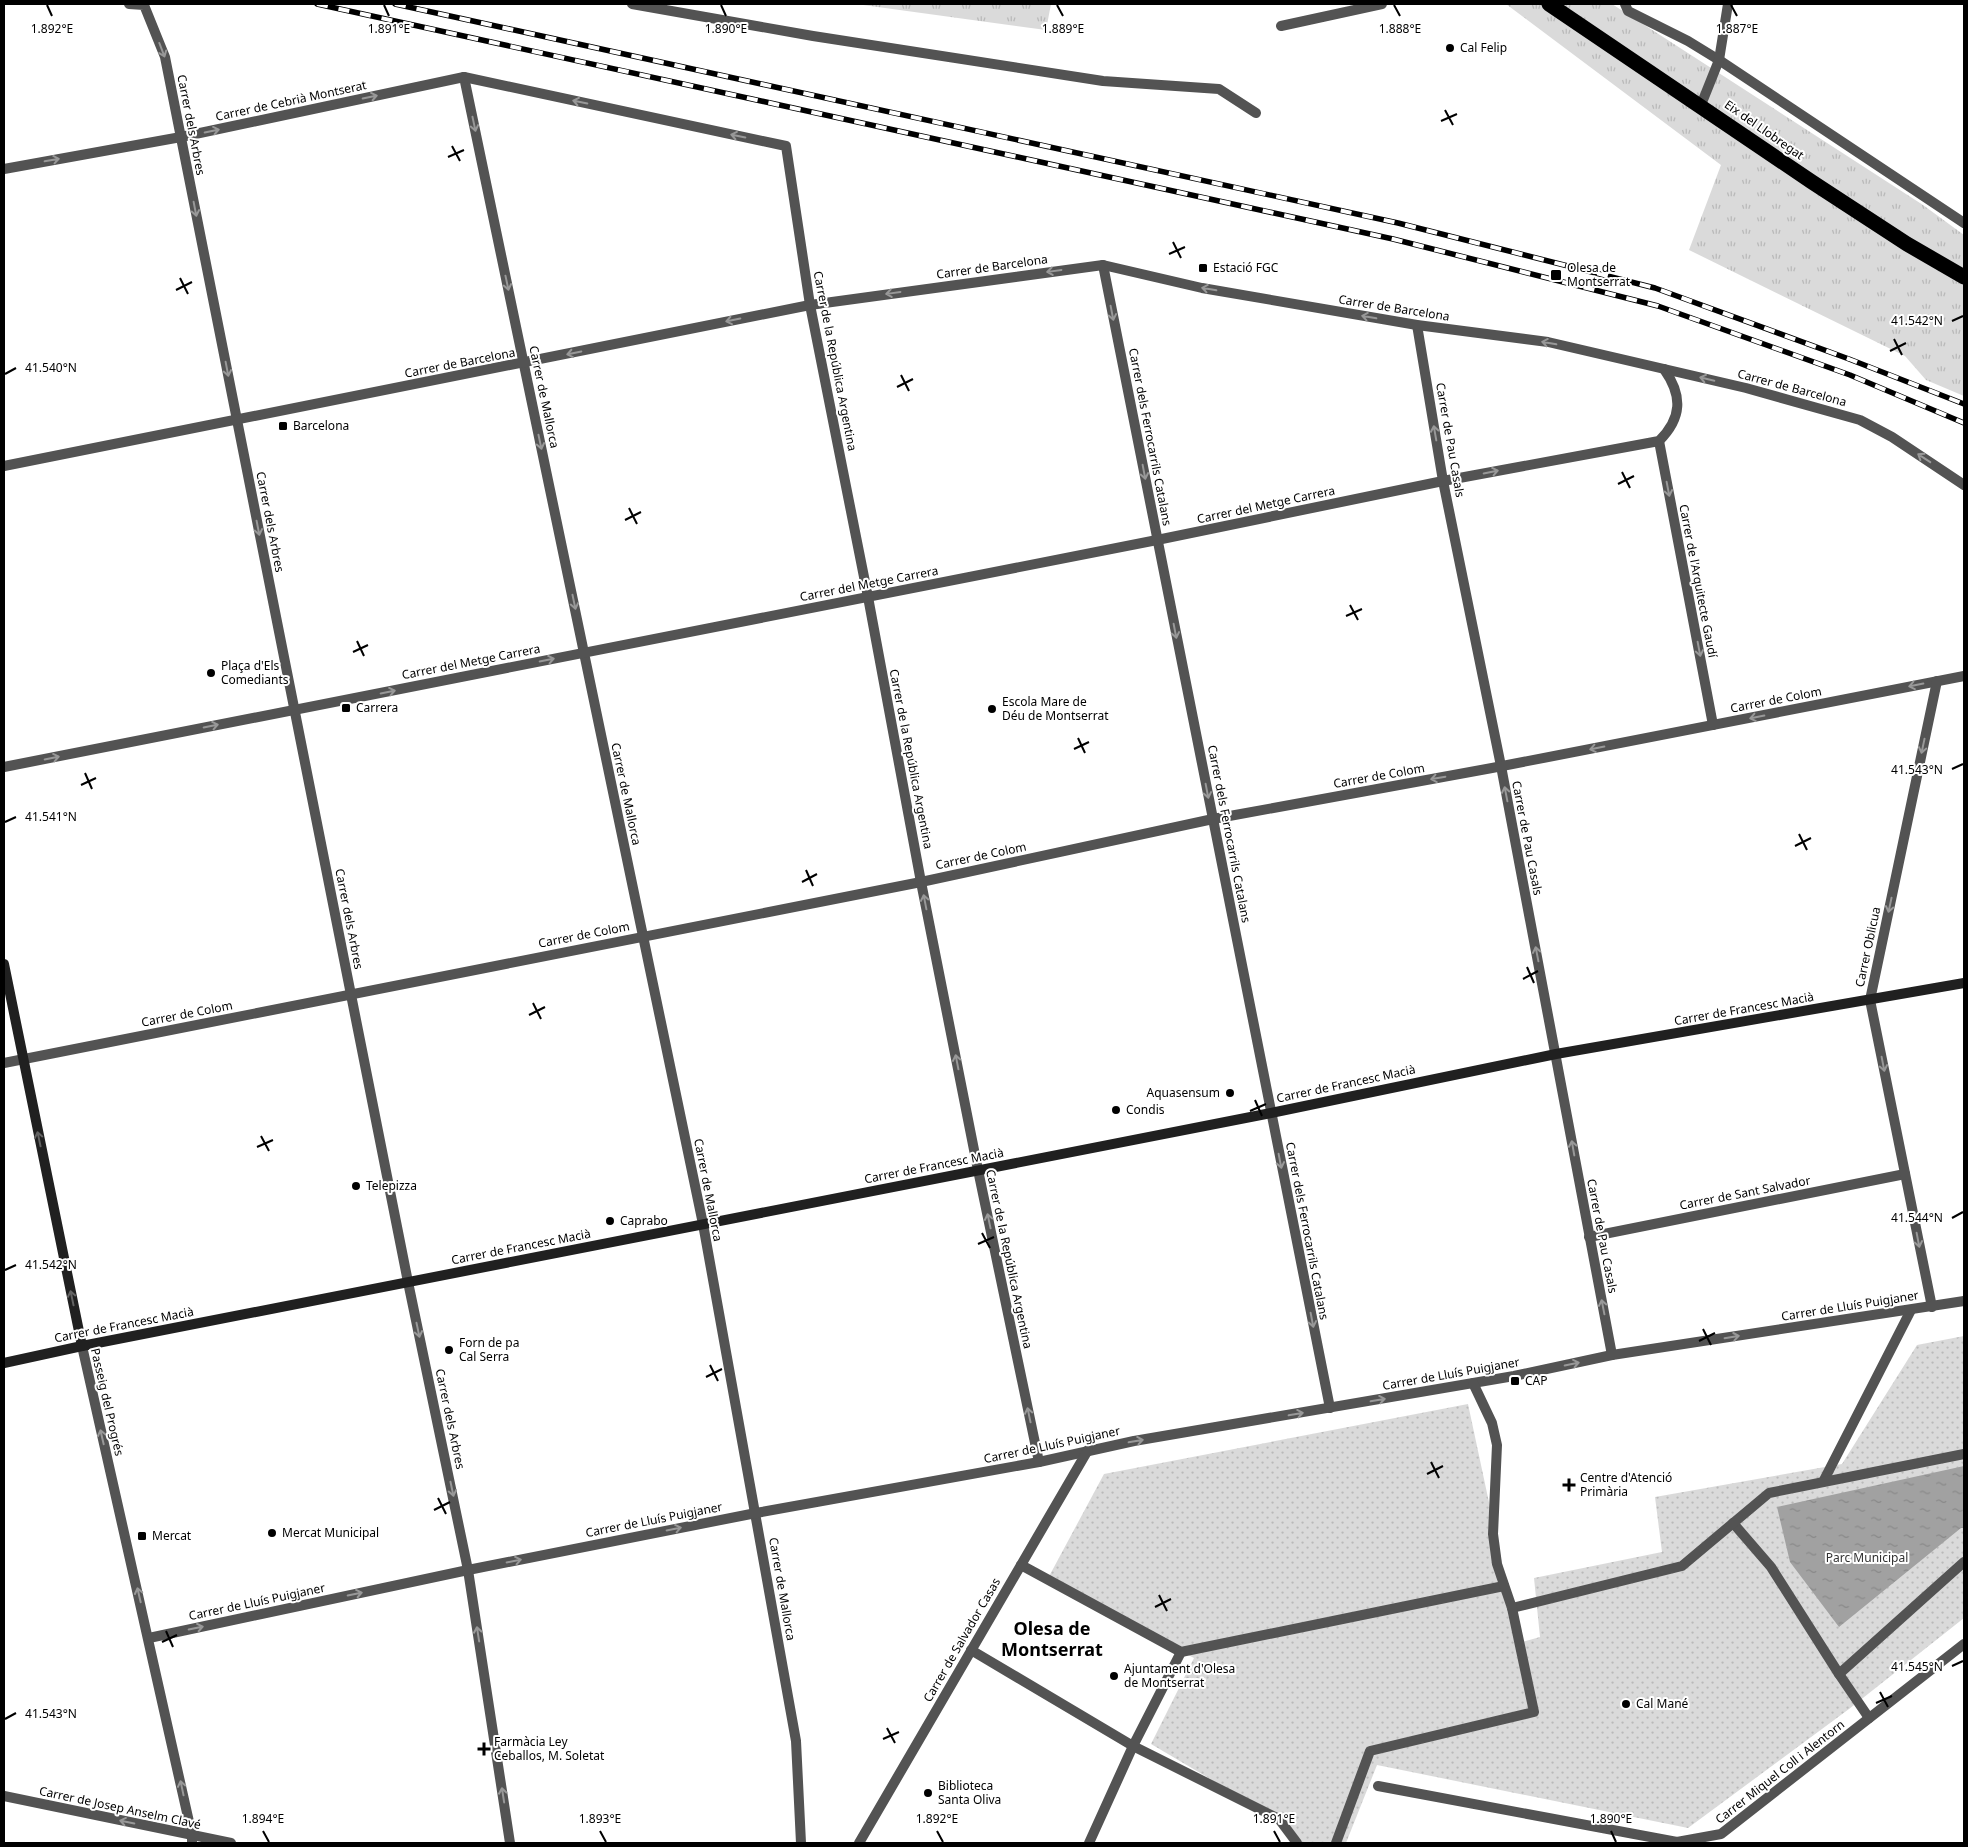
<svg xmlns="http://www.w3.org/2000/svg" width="1968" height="1847" font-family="'Noto Sans',sans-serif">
  <defs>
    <pattern id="grass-tufts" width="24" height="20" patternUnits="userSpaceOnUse" patternTransform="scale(1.25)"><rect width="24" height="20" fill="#dadada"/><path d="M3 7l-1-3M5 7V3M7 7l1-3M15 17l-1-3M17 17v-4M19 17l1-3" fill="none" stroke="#b9b9b9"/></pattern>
    <pattern id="park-dots" width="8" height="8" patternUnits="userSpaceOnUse" patternTransform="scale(1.25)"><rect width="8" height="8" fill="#dadada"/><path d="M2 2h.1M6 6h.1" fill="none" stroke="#b9b9b9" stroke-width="1.8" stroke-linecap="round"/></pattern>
    <pattern id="water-ripples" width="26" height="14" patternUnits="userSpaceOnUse" patternTransform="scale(1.25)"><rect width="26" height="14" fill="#a1a1a1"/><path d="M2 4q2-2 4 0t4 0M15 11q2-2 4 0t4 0" fill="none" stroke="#898989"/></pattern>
  </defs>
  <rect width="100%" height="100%" fill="#fff"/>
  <g fill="url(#grass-tufts)">
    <polygon points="856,4 1051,4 1046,30"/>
    <polygon points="1506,4 1612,4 1923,205 1964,235 1964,396 1926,380 1905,356 1689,250 1721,165"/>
  </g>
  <polygon fill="url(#park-dots)" points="1964,1336 1964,1618 1849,1709 1688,1828 1377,1765 1346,1843 1302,1843 1285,1823 1151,1744 1194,1658 1046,1582 1104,1474 1468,1404 1519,1643 1540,1637 1534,1578 1662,1552 1655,1497 1842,1464 1917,1345"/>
  <polygon fill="url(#water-ripples)" points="1964,1466 1964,1528 1961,1528 1839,1627 1790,1562 1777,1507"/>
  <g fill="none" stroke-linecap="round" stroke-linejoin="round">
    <g stroke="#535353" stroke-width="10">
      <polyline points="632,4 813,36 1103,81 1219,89 1256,113"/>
      <polyline points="1625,4 1628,11 1688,41 1719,60 1964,223"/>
      <polyline points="1281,26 1382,4"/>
      <polyline points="1701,105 1719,60 1728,4"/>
    </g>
    <g stroke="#535353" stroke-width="10">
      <polyline points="129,4 144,5 165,57 408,1282 468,1570 510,1843"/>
      <polyline points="464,77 703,1224 796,1741 801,1843"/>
      <polyline points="4,169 181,137 464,77 786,146 810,305 868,597 921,882 978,1170 1039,1462"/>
      <polyline points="1103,265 1330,1408"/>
      <polyline points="1417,325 1443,481 1501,766 1612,1355"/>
      <polyline points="1659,441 1713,725"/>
      <polyline points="4,466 810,305 1103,265 1202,288 1417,325 1548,342 1746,388 1860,420 1892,437 1964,485"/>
      <path d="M4 767 1157 540 1443 481 1659 441C1682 418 1683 396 1664 369"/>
      <polyline points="4,1063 921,882 1213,819 1492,768 1964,676"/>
      <polyline points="1589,1237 1905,1174"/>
      <polyline points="1932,1307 1870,1000 1937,681"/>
      <polyline points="82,1346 192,1835 192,1843"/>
      <polyline points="1823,1482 1911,1310"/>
      <polyline points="1733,1523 1771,1567 1839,1674 1869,1718"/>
      <polyline points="1021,1565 1181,1652 1504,1586"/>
      <polyline points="1512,1608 1682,1566 1769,1493 1964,1454"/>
      <polyline points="149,1638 468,1570 756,1513 1039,1462 1134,1441 1514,1376 1612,1355 1964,1301"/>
      <polyline points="971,1650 1133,1746 1279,1819 1297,1843"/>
      <polyline points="1839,1674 1964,1562"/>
      <polyline points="1378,1786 1677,1842 1721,1834 1964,1644"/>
      <polyline points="4,1796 231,1843"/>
      <polyline points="859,1843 1088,1450"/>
      <polyline points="1089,1843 1133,1746 1181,1652"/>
      <polyline points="1336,1843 1370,1751 1534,1712 1512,1608 1497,1564 1493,1534 1497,1445 1492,1423 1473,1383"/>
    </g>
    <g stroke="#202020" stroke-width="10">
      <polyline points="4,964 82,1346"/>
      <polyline points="4,1363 82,1346 1271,1113 1556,1054 1964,983"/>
    </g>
    <polyline stroke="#000" stroke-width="15" points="1549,4 1812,182 1907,244 1964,277"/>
    <defs>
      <g id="rail">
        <polyline points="317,4 1393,239 1658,306 1850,375 1964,423"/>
        <polyline points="395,4 1398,223 1655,288 1849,359 1964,404"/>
      </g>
    </defs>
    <use href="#rail" stroke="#000" stroke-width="5.5"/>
    <use href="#rail" stroke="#fff" stroke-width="4" stroke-dasharray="11" stroke-linecap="butt"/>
  </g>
  <defs><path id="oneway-shaft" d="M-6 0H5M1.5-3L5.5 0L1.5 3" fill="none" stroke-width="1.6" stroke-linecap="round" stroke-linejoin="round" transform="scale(1.25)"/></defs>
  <g stroke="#989898">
    <use href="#oneway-shaft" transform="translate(162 50) rotate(69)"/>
    <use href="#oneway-shaft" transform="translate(370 97) rotate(-12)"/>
    <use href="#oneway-shaft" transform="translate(580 102) rotate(-168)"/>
    <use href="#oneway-shaft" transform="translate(474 124) rotate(78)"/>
    <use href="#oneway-shaft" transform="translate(212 131) rotate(-12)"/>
    <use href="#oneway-shaft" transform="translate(738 136) rotate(-168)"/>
    <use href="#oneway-shaft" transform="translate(52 160) rotate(-10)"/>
    <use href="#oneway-shaft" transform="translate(195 209) rotate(79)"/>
    <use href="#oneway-shaft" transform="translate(1054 271) rotate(172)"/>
    <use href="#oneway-shaft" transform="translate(507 283) rotate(78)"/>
    <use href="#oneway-shaft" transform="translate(1209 289) rotate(-170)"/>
    <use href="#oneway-shaft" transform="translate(893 293) rotate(172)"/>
    <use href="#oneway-shaft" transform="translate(1112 313) rotate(79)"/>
    <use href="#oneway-shaft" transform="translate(1369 317) rotate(-170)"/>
    <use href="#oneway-shaft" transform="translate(733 320) rotate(168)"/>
    <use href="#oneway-shaft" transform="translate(1549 343) rotate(-170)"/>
    <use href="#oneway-shaft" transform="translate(574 353) rotate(168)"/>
    <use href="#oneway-shaft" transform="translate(227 369) rotate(79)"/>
    <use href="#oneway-shaft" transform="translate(1707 379) rotate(-167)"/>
    <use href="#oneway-shaft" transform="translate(1435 433) rotate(-100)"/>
    <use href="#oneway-shaft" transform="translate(540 442) rotate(78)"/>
    <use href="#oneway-shaft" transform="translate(1924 458) rotate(-147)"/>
    <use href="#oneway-shaft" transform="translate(1144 472) rotate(79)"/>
    <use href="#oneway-shaft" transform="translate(1491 472) rotate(-11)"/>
    <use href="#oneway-shaft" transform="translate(1668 489) rotate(79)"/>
    <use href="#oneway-shaft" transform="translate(258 528) rotate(79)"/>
    <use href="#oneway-shaft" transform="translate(574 602) rotate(78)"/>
    <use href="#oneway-shaft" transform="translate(1175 631) rotate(79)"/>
    <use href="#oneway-shaft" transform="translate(1699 649) rotate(79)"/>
    <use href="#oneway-shaft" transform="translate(547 660) rotate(-11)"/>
    <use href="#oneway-shaft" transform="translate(1916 685) rotate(169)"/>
    <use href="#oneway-shaft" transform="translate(388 692) rotate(-11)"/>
    <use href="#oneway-shaft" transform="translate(1757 717) rotate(169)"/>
    <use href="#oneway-shaft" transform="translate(211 726) rotate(-11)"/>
    <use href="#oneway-shaft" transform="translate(1923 746) rotate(102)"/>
    <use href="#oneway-shaft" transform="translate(1597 748) rotate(169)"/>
    <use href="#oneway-shaft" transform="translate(52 758) rotate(-11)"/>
    <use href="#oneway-shaft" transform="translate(1438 778) rotate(170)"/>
    <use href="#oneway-shaft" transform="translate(1207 791) rotate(79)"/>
    <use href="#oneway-shaft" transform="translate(1506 794) rotate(-101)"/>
    <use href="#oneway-shaft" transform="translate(925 902) rotate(-101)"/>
    <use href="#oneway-shaft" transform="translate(1890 905) rotate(102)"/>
    <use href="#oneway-shaft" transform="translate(1537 954) rotate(-101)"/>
    <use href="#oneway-shaft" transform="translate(957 1062) rotate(-101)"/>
    <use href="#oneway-shaft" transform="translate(1883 1064) rotate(79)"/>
    <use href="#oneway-shaft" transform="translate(1573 1148) rotate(-100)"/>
    <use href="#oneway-shaft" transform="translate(1280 1161) rotate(79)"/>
    <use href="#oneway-shaft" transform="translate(989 1221) rotate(-102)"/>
    <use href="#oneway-shaft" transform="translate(1918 1240) rotate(79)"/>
    <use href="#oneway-shaft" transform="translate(1603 1307) rotate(-101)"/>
    <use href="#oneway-shaft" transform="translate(1312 1320) rotate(79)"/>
    <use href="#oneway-shaft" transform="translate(418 1330) rotate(78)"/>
    <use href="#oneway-shaft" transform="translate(1732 1337) rotate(-9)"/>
    <use href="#oneway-shaft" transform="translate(1572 1364) rotate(-12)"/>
    <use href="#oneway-shaft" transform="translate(1378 1400) rotate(-10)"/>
    <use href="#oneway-shaft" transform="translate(1296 1414) rotate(-10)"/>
    <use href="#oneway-shaft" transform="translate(1029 1415) rotate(-102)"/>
    <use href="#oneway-shaft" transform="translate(102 1437) rotate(-103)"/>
    <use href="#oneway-shaft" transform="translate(1136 1441) rotate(-10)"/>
    <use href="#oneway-shaft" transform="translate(452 1489) rotate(78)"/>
    <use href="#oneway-shaft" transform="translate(674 1529) rotate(-11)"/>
    <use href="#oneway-shaft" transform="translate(514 1561) rotate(-11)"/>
    <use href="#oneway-shaft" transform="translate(355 1594) rotate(-12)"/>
    <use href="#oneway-shaft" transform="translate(139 1595) rotate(-103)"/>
    <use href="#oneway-shaft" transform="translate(196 1628) rotate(-12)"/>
    <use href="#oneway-shaft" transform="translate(478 1634) rotate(-99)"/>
    <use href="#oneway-shaft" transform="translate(182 1788) rotate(-102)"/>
    <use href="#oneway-shaft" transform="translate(503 1795) rotate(-99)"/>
    <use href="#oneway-shaft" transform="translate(127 1822) rotate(-168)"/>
  </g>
  <g stroke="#636363">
    <use href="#oneway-shaft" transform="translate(39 1139) rotate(-102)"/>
    <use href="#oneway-shaft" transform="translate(72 1298) rotate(-102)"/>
  </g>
  <path fill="none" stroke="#000" stroke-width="2" d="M47 5 52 16M384 5 389 16M721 5 726 16M1057 5 1063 16M1394 5 1400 16M1731 5 1737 16M1445 110 1453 125M1441 121 1457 114M452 146 460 161M448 157 464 150M1173 242 1181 258M1169 254 1185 247M180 278 188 294M176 290 192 282M1952 321 1963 316M1894 339 1902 355M1890 351 1906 343M5 374 16 368M901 375 909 391M897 387 913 379M1622 472 1630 488M1618 484 1634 476M629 508 637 524M625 520 641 512M1350 605 1358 620M1346 616 1362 609M357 641 364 656M353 652 368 645M1078 738 1085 753M1074 749 1089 742M1952 769 1963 764M85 773 92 789M81 785 96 778M5 822 16 817M1799 834 1807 850M1795 846 1811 838M806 870 813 886M802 882 817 874M1527 967 1534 983M1523 979 1538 971M533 1003 541 1019M529 1015 545 1007M1255 1100 1262 1116M1250 1111 1266 1104M261 1136 269 1151M257 1147 273 1140M1952 1218 1963 1212M982 1233 990 1248M978 1244 994 1237M5 1270 16 1265M1703 1329 1711 1345M1699 1341 1715 1333M710 1365 718 1381M706 1377 722 1369M1431 1462 1439 1478M1427 1474 1443 1466M438 1498 446 1514M434 1510 450 1502M1159 1595 1167 1611M1155 1607 1171 1599M166 1631 173 1647M162 1642 177 1635M1952 1666 1963 1661M1880 1692 1888 1707M1876 1703 1892 1696M5 1719 16 1713M887 1728 895 1743M883 1739 899 1732M263 1831 269 1842M600 1831 606 1842M937 1831 943 1842M1274 1831 1280 1842M1611 1831 1616 1842"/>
  <g fill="#000" stroke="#fff" stroke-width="2">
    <circle cx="1450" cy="48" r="5"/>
    <rect x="1198" y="263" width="10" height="10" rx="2.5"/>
    <rect x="1550" y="269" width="12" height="12" rx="2.5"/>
    <rect x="278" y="421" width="10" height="10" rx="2.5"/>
    <circle cx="211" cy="673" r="5"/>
    <rect x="341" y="703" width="10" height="10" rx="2.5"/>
    <circle cx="992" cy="709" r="5"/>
    <circle cx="1230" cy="1093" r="5"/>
    <circle cx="1116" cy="1110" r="5"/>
    <circle cx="356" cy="1186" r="5"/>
    <circle cx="610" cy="1221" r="5"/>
    <circle cx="449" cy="1350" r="5"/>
    <rect x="1510" y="1376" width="10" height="10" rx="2.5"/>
    <path d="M1566.5 1477.5h5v5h5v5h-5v5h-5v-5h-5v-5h5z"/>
    <circle cx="272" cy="1533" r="5"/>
    <rect x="137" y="1531" width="10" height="10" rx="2.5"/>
    <circle cx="1114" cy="1676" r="5"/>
    <circle cx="1626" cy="1704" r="5"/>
    <path d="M481.5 1741.5h5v5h5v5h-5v5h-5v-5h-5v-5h5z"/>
    <circle cx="928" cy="1793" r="5"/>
  </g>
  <g text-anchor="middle" stroke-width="4" stroke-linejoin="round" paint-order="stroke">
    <g font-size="12" fill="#000" stroke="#fff" text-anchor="start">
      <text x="1460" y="52">Cal Felip</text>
      <text x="1213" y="272">Estació FGC</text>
      <text x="1567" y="272">Olesa de<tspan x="1567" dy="14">Montserrat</tspan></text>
      <text x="293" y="430">Barcelona</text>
      <text x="221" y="670">Plaça d'Els<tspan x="221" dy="14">Comediants</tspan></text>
      <text x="1002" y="706">Escola Mare de<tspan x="1002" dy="14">Déu de Montserrat</tspan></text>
      <text x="356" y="712">Carrera</text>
      <text x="1220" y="1097" text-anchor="end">Aquasensum</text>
      <text x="1126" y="1114">Condis</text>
      <text x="366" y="1190">Telepizza</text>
      <text x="620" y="1225">Caprabo</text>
      <text x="459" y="1347">Forn de pa<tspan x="459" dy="14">Cal Serra</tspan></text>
      <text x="1525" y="1385">CAP</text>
      <text x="1580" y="1482">Centre d'Atenció<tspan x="1580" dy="14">Primària</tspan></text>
      <text x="282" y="1537">Mercat Municipal</text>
      <text x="152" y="1540">Mercat</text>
      <text x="1124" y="1673">Ajuntament d'Olesa<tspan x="1124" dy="14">de Montserrat</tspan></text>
      <text x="1636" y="1708">Cal Mané</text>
      <text x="494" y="1746">Farmàcia Ley<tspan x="494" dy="14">Ceballos, M. Soletat</tspan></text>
      <text x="938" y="1790">Biblioteca<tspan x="938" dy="14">Santa Oliva</tspan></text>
    </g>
    <g font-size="12" fill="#000" stroke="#fff">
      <text transform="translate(291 101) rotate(-12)" y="4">Carrer de Cebrià Montserat</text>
      <text transform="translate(191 125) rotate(79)" y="4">Carrer dels Arbres</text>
      <text transform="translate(1764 130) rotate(35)" y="4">Eix del Llobregat</text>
      <text transform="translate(992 267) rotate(-8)" y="4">Carrer de Barcelona</text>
      <text transform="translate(1394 308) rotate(9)" y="4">Carrer de Barcelona</text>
      <text transform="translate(835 361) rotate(79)" y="4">Carrer de la República Argentina</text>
      <text transform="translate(460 363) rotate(-11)" y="4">Carrer de Barcelona</text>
      <text transform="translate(1792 388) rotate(15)" y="4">Carrer de Barcelona</text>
      <text transform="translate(544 397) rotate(78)" y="4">Carrer de Mallorca</text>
      <text transform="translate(1150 437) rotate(79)" y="4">Carrer dels Ferrocarrils Catalans</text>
      <text transform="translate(1450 440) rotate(80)" y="4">Carrer de Pau Casals</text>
      <text transform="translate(1266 505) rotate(-12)" y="4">Carrer del Metge Carrera</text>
      <text transform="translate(270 522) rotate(79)" y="4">Carrer dels Arbres</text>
      <text transform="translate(1698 581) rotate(79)" y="4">Carrer de l'Arquitecte Gaudí</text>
      <text transform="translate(869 584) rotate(-11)" y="4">Carrer del Metge Carrera</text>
      <text transform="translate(471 662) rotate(-11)" y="4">Carrer del Metge Carrera</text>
      <text transform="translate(1776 700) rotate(-11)" y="4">Carrer de Colom</text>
      <text transform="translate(911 759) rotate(79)" y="4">Carrer de la República Argentina</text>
      <text transform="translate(1379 776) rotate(-10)" y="4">Carrer de Colom</text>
      <text transform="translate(626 794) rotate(78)" y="4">Carrer de Mallorca</text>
      <text transform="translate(1229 834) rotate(79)" y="4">Carrer dels Ferrocarrils Catalans</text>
      <text transform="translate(1527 838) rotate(79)" y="4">Carrer de Pau Casals</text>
      <text transform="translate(981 856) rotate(-12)" y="4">Carrer de Colom</text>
      <text transform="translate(349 919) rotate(79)" y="4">Carrer dels Arbres</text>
      <text transform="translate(584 935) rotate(-11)" y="4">Carrer de Colom</text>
      <text transform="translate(1868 947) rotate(-78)" y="4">Carrer Oblicua</text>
      <text transform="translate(1744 1009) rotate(-10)" y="4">Carrer de Francesc Macià</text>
      <text transform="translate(187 1014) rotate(-11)" y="4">Carrer de Colom</text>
      <text transform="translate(1346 1084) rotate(-12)" y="4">Carrer de Francesc Macià</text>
      <text transform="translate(934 1166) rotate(-11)" y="4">Carrer de Francesc Macià</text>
      <text transform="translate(708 1190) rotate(79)" y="4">Carrer de Mallorca</text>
      <text transform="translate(1745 1193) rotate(-11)" y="4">Carrer de Sant Salvador</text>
      <text transform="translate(1307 1231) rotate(79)" y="4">Carrer dels Ferrocarrils Catalans</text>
      <text transform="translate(1602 1236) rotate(79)" y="4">Carrer de Pau Casals</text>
      <text transform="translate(521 1247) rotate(-11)" y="4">Carrer de Francesc Macià</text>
      <text transform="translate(1009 1259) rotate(78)" y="4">Carrer de la República Argentina</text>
      <text transform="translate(1850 1306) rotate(-9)" y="4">Carrer de Lluís Puigjaner</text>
      <text transform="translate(124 1325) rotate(-11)" y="4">Carrer de Francesc Macià</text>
      <text transform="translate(1451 1374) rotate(-10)" y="4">Carrer de Lluís Puigjaner</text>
      <text transform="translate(107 1402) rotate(77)" y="4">Passeig del Progrés</text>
      <text transform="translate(450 1419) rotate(78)" y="4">Carrer dels Arbres</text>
      <text transform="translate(1052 1445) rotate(-12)" y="4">Carrer de Lluís Puigjaner</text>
      <text transform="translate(654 1520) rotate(-11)" y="4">Carrer de Lluís Puigjaner</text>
      <text transform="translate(782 1589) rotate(80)" y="4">Carrer de Mallorca</text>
      <text transform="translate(257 1602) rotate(-12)" y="4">Carrer de Lluís Puigjaner</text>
      <text transform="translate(962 1640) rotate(-60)" y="4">Carrer de Salvador Casas</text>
      <text transform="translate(1780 1772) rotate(-38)" y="4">Carrer Miquel Coll i Alentorn</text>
      <text transform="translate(120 1808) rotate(12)" y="4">Carrer de Josep Anselm Clavé</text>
    </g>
    <g font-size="12" fill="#313131" stroke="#fff">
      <text x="1867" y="1562">Parc Municipal</text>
    </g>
    <g font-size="18" font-weight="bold" fill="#000" stroke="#fff">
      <text x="1052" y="1635">Olesa de<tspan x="1052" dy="21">Montserrat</tspan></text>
    </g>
  </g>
  <g font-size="12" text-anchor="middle" fill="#000" stroke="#fff" stroke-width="4" stroke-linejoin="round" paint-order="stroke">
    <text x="1400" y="33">1.888°E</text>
    <text x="52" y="33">1.892°E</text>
    <text x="389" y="33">1.891°E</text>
    <text x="726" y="33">1.890°E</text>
    <text x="1063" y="33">1.889°E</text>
    <text x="1737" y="33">1.887°E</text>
    <text x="1917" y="325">41.542°N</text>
    <text x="51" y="372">41.540°N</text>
    <text x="1917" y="774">41.543°N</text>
    <text x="51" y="821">41.541°N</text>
    <text x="1917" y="1222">41.544°N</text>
    <text x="51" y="1269">41.542°N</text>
    <text x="1917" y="1671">41.545°N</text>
    <text x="51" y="1718">41.543°N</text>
    <text x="263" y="1823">1.894°E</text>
    <text x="600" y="1823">1.893°E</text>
    <text x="937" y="1823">1.892°E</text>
    <text x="1274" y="1823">1.891°E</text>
    <text x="1611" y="1823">1.890°E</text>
  </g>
  <rect width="1968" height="1847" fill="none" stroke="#000000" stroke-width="10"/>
</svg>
